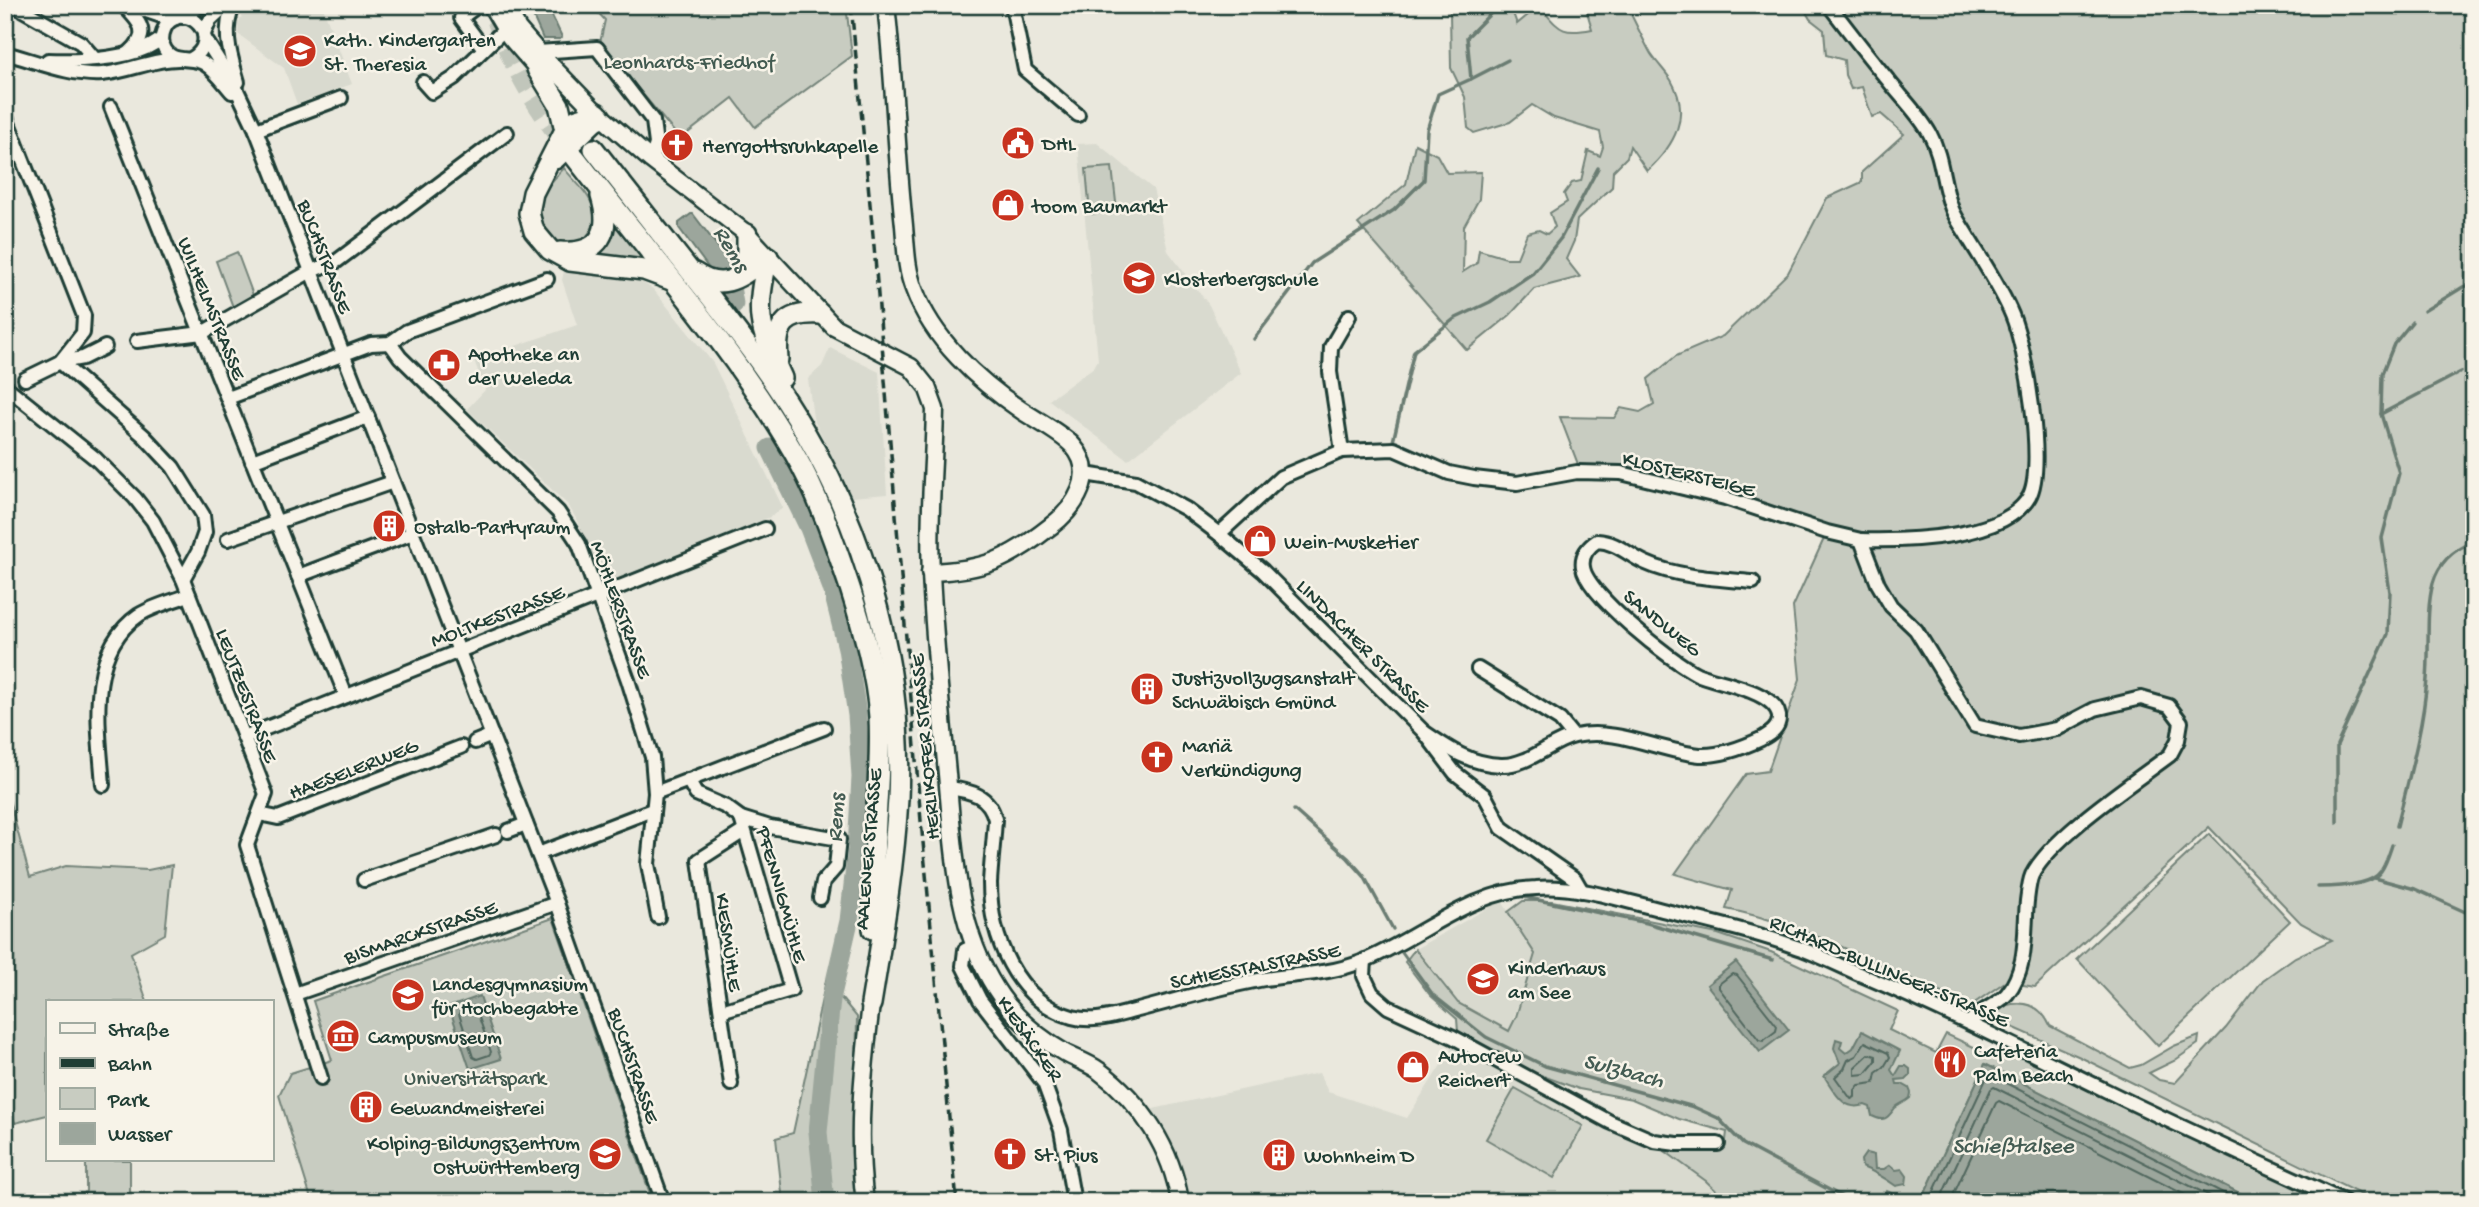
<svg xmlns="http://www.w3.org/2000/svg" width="2479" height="1207" font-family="'Gochi Hand',sans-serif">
  <rect width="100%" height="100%" fill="#eae8dd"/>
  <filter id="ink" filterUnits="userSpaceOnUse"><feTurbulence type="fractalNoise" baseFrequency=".0143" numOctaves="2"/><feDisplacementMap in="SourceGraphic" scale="14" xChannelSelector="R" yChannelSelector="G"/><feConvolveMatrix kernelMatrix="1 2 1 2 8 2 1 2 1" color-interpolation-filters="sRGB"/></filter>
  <g filter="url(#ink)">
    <g fill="#d9dacf">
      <polygon points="249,5 322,5 352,84 297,104 284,68 238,34 238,23"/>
      <polygon points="1097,143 1153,189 1168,251 1209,305 1241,373 1128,460 1049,400 1094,367 1098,360 1078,144"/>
      <polygon points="564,271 635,278 653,289 713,363 783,508 770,517 602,585 577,520 568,505 467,409 485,390 474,360 577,325 562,280"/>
      <polygon points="830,348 879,372 887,494 852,497 813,418 808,379 822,366"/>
      <polygon points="1503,903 1536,954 1509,1031 1458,1003 1415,949 1495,904"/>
      <polygon points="1454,1045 1662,1149 1706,1181 1728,1202 1185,1202 1182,1172 1153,1109 1319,1073 1328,1092 1407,1118"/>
    </g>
    <g fill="#c8ccc1" stroke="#74847a" stroke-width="2" fill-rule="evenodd">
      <polygon points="591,5 846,5 852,56 755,127 733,98 680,139 600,43 605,20"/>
      <path d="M1438 5H1510L1517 24 1539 6C1560 29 1560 35 1592 29L1585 5H1626C1635 21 1642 38 1651 54 1657 63 1665 71 1671 80 1692 116 1674 146 1647 171L1630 146 1627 157 1613 171 1612 187 1577 220 1574 241 1566 259 1580 277 1534 289 1510 315 1467 350 1358 224 1406 184 1415 144 1437 155 1447 173 1481 172 1479 199 1464 226 1463 272 1477 263 1479 250 1506 258H1517L1527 233 1539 230 1547 234 1555 227 1550 213 1567 202 1564 194 1572 183 1581 181 1588 151 1600 156 1603 147 1600 132 1554 118 1532 105 1510 122 1474 133 1468 128 1465 97 1451 68 1450 12Z"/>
      <path d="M1802 5H2474V1202H2376L2080 1057 1994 1019 1991 1012C2014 999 2038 999 2050 1026L2130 1068 2141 1065 2174 1046 2199 1036 2198 1044 2174 1061 2149 1073 2159 1080 2175 1083 2226 1028 2263 980 2295 957 2332 940 2301 923 2209 827 2035 987 2005 982 1970 1006C1894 972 1807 924 1726 909L1732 890 1675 874 1746 774 1768 771 1800 679 1793 607 1827 532 1684 487 1581 472 1560 417 1614 418 1621 408 1640 412 1654 404 1648 379 1676 356 1723 336 1788 273 1827 198 1862 182V172L1904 134 1881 114 1872 117 1862 87 1851 89 1845 75 1844 60 1826 55 1824 30 1810 19Z"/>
      <polygon points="1112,167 1117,211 1090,214 1086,169"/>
      <path d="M564 168C573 180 589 193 593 207 596 216 595 225 589 233 567 266 528 226 544 194 548 184 557 176 564 168Z"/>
      <polygon points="616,223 644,259 644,260 624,257 590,257 611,229 616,228"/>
      <polygon points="237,252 253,295 233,307 216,261"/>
      <polygon points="5,785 30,877 66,866 148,870 172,865 165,934 131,953 147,1002 47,1002 47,1115 15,1123 5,1093"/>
      <polygon points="2209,834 2290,921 2158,1046 2077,959"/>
      <path d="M1523 901H1552L1718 934 1771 952 1898 1011 1889 1030 1936 1053 1946 1034 1993 1056 2007 1044 2335 1202H2257L1985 1064 1921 1202H1899L1900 1197 1887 1191 1881 1202H1728L1706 1181 1662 1149 1454 1045 1458 1032 1457 1019 1430 995 1405 962 1415 949 1458 1003 1509 1031 1516 1017 1535 954 1508 912ZM1518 1067 1579 1089 1632 1099 1679 1119 1727 1132 1725 1148 1660 1139 1562 1094Z"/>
      <polygon points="553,918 653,1202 312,1202 279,1095 290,1073 332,1060 313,1001"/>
      <polygon points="826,980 857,1017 855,1162 859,1202 783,1202 776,1138 793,1133"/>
      <polygon points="1515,1088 1583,1126 1554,1178 1486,1139"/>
      <polygon points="86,1160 130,1160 130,1191 134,1202 78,1202 86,1191"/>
    </g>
    <g fill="#9ca69c" stroke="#6a7c72" stroke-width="2">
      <polygon points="528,5 547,5 562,37 560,39 543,39"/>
      <polygon points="691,214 693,214 734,268 732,271 713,274 679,228 679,223"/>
      <polygon points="1736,962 1789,1030 1760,1052 1707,985"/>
      <polygon points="480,996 501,1059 470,1069 449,1007"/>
      <path d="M1862 1031 1900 1051 1891 1070 1895 1076 1901 1066H1906L1910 1069V1075L1906 1079 1896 1080 1897 1084H1902L1909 1088 1911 1093 1910 1098C1906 1102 1899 1104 1895 1108 1888 1117 1885 1123 1872 1116L1870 1107 1865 1105C1843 1112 1835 1092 1824 1076L1840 1063 1834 1048 1836 1039 1842 1041 1840 1048 1846 1053 1853 1048Z"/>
      <polygon points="1985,1064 2257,1202 1921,1202"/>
      <path d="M1866 1153 1874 1155 1875 1169H1884L1890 1165 1896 1170 1902 1169 1907 1176 1906 1184 1896 1186C1885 1178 1875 1172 1862 1167L1861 1160Z"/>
    </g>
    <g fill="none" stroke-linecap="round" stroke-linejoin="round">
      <g stroke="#51675e" stroke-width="2">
        <polygon points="1732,974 1737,975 1777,1026 1776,1031 1763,1041 1759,1040 1719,988 1719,984"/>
        <polygon points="473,1006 476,1009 491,1052 489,1055 477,1059 473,1057 459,1014 461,1010"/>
        <polygon points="1865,1042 1888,1053 1890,1057 1884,1067 1876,1073 1874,1083 1859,1085 1855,1090 1855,1097 1851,1099 1835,1077 1844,1069 1848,1060 1856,1056"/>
        <polygon points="1869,1054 1876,1056 1876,1061 1865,1074 1855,1075 1855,1067"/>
        <polyline points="1929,1202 1987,1077 1990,1075 2241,1202"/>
        <polyline points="1939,1202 1991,1089 1994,1087 2222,1202"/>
        <polyline points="1950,1202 1996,1103 1999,1101 2199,1202"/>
      </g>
      <g stroke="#6a7c72" stroke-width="3.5">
        <polyline points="1471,79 1508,60"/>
        <polyline points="2424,311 2463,287 2474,284"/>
        <polyline points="1254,339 1312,263 1394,210 1424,180 1427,130 1438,94 1471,79 1467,37 1499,5"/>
        <polyline points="2381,414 2382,374 2394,344 2412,322"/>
        <polyline points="1392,446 1414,351 1454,319 1490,302 1533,273 1561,238 1598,168"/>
        <polyline points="1294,810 1348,858 1364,876 1393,929"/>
        <polyline points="2337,822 2337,745 2388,634 2390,592 2382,538 2399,473 2381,414 2461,372"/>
        <path d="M2397 826C2409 777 2423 729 2427 679 2430 648 2425 614 2433 583 2439 562 2453 550 2472 542L2474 523"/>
        <polyline points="2374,878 2415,889 2474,916"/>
        <path d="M2318 887C2334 887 2371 886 2381 871 2386 864 2389 854 2392 845"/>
        <polyline points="1520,895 1524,897 1647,923 1773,960"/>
        <polyline points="1401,951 1433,995 1486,1037 1545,1066 1694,1107 1718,1118 1743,1144 1852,1202"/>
      </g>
      <g stroke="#9ca69c" stroke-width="19">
        <polyline points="721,266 731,287 734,304"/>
        <polyline points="770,448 809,528 832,588 847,648 857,715 861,777 857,849 849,921 831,999 818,1132 825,1202"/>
      </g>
      <path stroke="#c1c6bb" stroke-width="19" stroke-dasharray="19 10" stroke-linecap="butt" d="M496 20C512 67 539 112 570 151"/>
      <defs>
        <g id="minor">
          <polyline points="14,5 81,43 95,59"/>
          <path d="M123 5C140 22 151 33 130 52"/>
          <polyline points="129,5 164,17 176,18"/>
          <polyline points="159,5 181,5"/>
          <path d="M234 5C221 30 231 57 238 82"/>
          <polyline points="478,5 461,18 484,49"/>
          <polyline points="1012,5 1025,70 1078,115"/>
          <path d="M1829 5C1848 30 1868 56 1888 80 1902 98 1919 114 1930 134 1943 158 1942 184 1952 209 1956 219 1963 228 1968 237 1983 262 2001 288 2012 315 2026 348 2046 467 2029 497 2004 540 1904 541 1861 540L1878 584 1891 606 1916 630 1975 726 2019 736 2057 729 2095 709 2141 698 2169 706 2181 722 2178 740 2170 755C2134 782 2051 837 2032 875 2029 882 2028 893 2027 901 2024 932 2028 968 2007 994 1998 1005 1979 1010 1969 1023"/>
          <polyline points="183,17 202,5"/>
          <polyline points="204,34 210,20 226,5"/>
          <polyline points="205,39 235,86 256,130 557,903 663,1202"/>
          <polyline points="538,52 597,48 653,121 656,144 651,160"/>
          <path d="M5 53C36 61 70 76 102 74 128 72 152 59 178 59"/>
          <path d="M191 59C224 40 189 0 167 24 163 30 161 38 163 45 170 66 191 55 205 64 215 70 224 83 232 92"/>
          <path d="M48 60C80 61 138 60 162 38"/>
          <polyline points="423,82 432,92 454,78 505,29"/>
          <polyline points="111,107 346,696"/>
          <polyline points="5,115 84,316 83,333 60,362 144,436 173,467 203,515 205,532 198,552 183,579"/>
          <polyline points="256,130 341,98"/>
          <polyline points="137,341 202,333 311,271 337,261 507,133"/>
          <polyline points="390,343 400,357 558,512 579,544 628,680 652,757 655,793 648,864 658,917"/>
          <polyline points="25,379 60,362 83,358 105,347"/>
          <polyline points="5,386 96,459 135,498 153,521 183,579 266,794 247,845 321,1078"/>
          <polyline points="228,398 371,344 390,343 407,331 547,279"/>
          <polyline points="1342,451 1330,372 1331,347 1349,316"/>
          <polyline points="252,461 368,417"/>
          <polyline points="1085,474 1136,482 1186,509 1219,534 1263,571 1424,732 1455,773 1485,796 1502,828 1575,879 1582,891"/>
          <polyline points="1219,534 1281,477 1342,451 1394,449 1449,473 1474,478 1517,483 1577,472 1621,473 1725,498 1827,532 1861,540"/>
          <polyline points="228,539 393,482"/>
          <polyline points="298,576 413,533"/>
          <polyline points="1478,669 1560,720 1573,736"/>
          <path d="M1424 732C1449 749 1470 764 1501 765 1529 766 1551 741 1575 736 1617 727 1658 751 1700 755 1721 756 1742 748 1761 739 1770 734 1780 728 1779 716 1775 690 1717 683 1697 674 1672 662 1586 594 1583 567 1581 555 1588 547 1597 541 1617 542 1628 555 1646 563 1676 577 1720 579 1753 582"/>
          <polyline points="244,737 765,529"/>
          <polyline points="475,742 492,735"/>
          <polyline points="688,780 696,794 726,807 741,818 770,827 839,839 836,867 823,882 820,898"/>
          <path d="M103 785C99 729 85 652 139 615 153 606 173 601 189 595"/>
          <path d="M949 788C971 791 989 795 995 819 994 840 991 862 990 883 990 937 1016 1001 1072 1017 1093 1023 1114 1016 1134 1011 1176 1000 1217 988 1259 980 1293 974 1328 975 1361 962 1421 938 1468 891 1536 888 1578 885 1621 900 1662 910 1705 921 1750 930 1793 946 1818 954 1842 967 1866 977 1948 1012 2026 1051 2105 1090 2184 1129 2265 1165 2345 1202"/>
          <polyline points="655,793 824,728"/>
          <polyline points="259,814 278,818 461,747"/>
          <polyline points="508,831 526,824"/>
          <polyline points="538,854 652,810"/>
          <polyline points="364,880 496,835"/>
          <polyline points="974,946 965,950 963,966 980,1000 1044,1083 1061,1130 1074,1202"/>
          <polyline points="1365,960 1364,976 1372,993 1388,1007 1453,1037 1610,1122 1654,1141 1677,1144 1718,1144"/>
          <polyline points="295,994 557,903"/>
          <polyline points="721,1011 791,990 741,818"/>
          <polyline points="731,1084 699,860 744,831"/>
        </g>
        <g id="major">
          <polyline points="491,5 510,37 544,76"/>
          <path d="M505 5 518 29 538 52 597 113 651 160 747 234 834 327 911 367 927 387 935 409C934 464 928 519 931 573 934 640 941 707 947 774 954 848 955 925 996 989 1013 1016 1037 1037 1065 1053 1076 1059 1088 1063 1098 1070 1141 1102 1172 1149 1180 1202"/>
          <path d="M886 5C894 75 896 146 903 216 906 240 905 267 914 289 932 339 978 381 1021 410 1034 419 1063 434 1073 446 1098 474 1075 508 1051 526 1008 560 985 570 930 572"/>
          <path d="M865 1202C856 1135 863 1071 871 1004"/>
        </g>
        <g id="highway">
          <polyline points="537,69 559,105 565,130"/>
          <polyline points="597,113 577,119 565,130 533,193 529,213 534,231 550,250 570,261 644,270 671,280"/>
          <path d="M594 149C633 199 673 249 712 299 745 342 779 386 806 434 869 542 904 673 898 799 894 868 882 937 871 1004"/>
          <path d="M575 157C650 254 731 345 793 451 818 494 834 541 850 588 863 629 876 674 879 717 881 758 877 798 875 839 873 869 873 899 873 929"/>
          <polyline points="555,159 600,116"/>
          <path d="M560 252C600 255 612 232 601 196"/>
          <path d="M768 257C755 314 758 325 782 378"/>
          <path d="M695 273C725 294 743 274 768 257"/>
          <polyline points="742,274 747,252 747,234"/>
          <path d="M778 359C775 325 785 312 820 314"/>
        </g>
      </defs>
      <use href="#minor" stroke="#1f3d34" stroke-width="18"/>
      <use href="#major" stroke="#1f3d34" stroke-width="21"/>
      <use href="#highway" stroke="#1f3d34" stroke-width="24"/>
      <use href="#minor" stroke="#f7f3e8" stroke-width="12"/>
      <use href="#major" stroke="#f7f3e8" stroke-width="16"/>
      <use href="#highway" stroke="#f7f3e8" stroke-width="19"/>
      <polyline stroke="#1f3d34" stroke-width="3.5" stroke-dasharray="10 5" stroke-linecap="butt" points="851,5 874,246 921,821 957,1202"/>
    </g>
  </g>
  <defs>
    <symbol id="school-disc" viewBox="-11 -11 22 22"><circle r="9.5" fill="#c8321e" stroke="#f7f3e8"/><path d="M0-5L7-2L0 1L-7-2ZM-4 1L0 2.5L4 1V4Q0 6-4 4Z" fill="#fff"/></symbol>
    <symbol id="civic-disc" viewBox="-11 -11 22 22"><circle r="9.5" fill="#c8321e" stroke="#f7f3e8"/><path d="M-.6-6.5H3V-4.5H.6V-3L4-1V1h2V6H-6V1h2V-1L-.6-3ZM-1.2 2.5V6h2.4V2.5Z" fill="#fff"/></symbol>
    <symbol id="church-disc" viewBox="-11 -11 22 22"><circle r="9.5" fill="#c8321e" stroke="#f7f3e8"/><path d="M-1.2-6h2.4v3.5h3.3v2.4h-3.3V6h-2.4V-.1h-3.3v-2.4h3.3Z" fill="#fff"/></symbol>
    <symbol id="shop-disc" viewBox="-11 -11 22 22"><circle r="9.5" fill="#c8321e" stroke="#f7f3e8"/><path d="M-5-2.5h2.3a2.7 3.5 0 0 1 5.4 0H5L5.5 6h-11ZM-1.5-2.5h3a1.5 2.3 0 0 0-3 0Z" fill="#fff"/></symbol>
    <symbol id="pharmacy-disc" viewBox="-11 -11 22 22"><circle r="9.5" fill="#c8321e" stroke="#f7f3e8"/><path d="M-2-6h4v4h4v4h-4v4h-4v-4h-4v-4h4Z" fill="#fff"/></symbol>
    <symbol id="building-disc" viewBox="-11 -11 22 22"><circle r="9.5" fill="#c8321e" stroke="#f7f3e8"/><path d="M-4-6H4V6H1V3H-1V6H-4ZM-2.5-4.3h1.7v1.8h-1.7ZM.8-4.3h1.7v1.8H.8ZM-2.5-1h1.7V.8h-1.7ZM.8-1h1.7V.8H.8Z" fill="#fff"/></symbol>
    <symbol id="museum-disc" viewBox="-11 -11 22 22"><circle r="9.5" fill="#c8321e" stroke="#f7f3e8"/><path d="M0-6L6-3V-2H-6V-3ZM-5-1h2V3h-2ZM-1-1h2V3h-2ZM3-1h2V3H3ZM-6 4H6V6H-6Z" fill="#fff"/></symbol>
    <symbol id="restaurant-disc" viewBox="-11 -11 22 22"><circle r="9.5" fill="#c8321e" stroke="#f7f3e8"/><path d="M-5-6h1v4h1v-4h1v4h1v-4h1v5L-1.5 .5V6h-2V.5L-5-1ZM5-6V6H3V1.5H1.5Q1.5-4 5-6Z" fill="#fff"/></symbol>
  </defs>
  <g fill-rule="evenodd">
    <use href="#school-disc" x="281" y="32" width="38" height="38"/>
    <use href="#civic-disc" x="999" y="124" width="38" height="38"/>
    <use href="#church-disc" x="658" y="126" width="38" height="38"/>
    <use href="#shop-disc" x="989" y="186" width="38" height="38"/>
    <use href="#school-disc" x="1120" y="259" width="38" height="38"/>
    <use href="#pharmacy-disc" x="425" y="346" width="38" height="38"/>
    <use href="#building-disc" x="370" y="507" width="38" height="38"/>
    <use href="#shop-disc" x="1241" y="522" width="38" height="38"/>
    <use href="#building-disc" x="1128" y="670" width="38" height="38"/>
    <use href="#church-disc" x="1138" y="738" width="38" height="38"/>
    <use href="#school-disc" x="1464" y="960" width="38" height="38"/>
    <use href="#school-disc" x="389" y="976" width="38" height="38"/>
    <use href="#museum-disc" x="324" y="1017" width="38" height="38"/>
    <use href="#restaurant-disc" x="1931" y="1043" width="38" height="38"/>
    <use href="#shop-disc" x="1394" y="1048" width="38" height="38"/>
    <use href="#building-disc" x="347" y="1088" width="38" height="38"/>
    <use href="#school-disc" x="586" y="1135" width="38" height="38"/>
    <use href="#church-disc" x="991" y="1135" width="38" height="38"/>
    <use href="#building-disc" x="1260" y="1136" width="38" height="38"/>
  </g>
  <g text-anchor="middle" stroke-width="5" stroke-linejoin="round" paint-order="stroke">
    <g font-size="21" fill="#1f3d34" stroke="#f7f3e8" text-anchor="start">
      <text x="324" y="46">Kath. Kindergarten<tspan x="324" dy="24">St. Theresia</tspan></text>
      <text x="1042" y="150">DHL</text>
      <text x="702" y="152">Herrgottsruhkapelle</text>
      <text x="1032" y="212">toom Baumarkt</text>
      <text x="1164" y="285">Klosterbergschule</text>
      <text x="468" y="360">Apotheke an<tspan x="468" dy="24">der Weleda</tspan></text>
      <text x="414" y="533">Ostalb-Partyraum</text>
      <text x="1284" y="548">Wein-Musketier</text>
      <text x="1172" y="684">Justizvollzugsanstalt<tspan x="1172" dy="24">Schwäbisch Gmünd</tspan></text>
      <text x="1182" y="752">Mariä<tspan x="1182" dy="24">Verkündigung</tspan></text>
      <text x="1508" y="974">Kinderhaus<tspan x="1508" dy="24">am See</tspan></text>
      <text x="432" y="990">Landesgymnasium<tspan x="432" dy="24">für Hochbegabte</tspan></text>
      <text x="368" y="1043">Campusmuseum</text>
      <text x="1974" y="1057">Cafeteria<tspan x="1974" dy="24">Palm Beach</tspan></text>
      <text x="1438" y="1062">Autocrew<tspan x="1438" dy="24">Reichert</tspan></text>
      <text x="390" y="1114">Gewandmeisterei</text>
      <text x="580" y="1149" text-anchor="end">Kolping-Bildungszentrum<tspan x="580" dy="24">Ostwürttemberg</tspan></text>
      <text x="1034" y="1161">St. Pius</text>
      <text x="1304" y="1162">Wohnheim D</text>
    </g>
    <g font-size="21" fill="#415a50" stroke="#f7f3e8">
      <text x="689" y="68">Leonhards-Friedhof</text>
      <text x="475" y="1084">Universitätspark</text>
    </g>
    <g font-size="21" fill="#1f3d34" stroke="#f7f3e8">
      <text transform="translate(326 256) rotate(69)" y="7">BUCHSTRASSE</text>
      <text transform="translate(213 308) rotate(68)" y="7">WILHELMSTRASSE</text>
      <text transform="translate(1689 473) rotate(14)" y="7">KLOSTERSTEIGE</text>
      <text transform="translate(622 609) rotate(70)" y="7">MÖHLERSTRASSE</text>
      <text transform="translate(497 615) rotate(-21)" y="7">MOLTKESTRASSE</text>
      <text transform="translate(1663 622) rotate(39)" y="7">SANDWEG</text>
      <text transform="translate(1364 645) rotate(45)" y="7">LINDACHER STRASSE</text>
      <text transform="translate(248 695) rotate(69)" y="7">LEUTZESTRASSE</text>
      <text transform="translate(924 747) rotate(-95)" y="7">HERLIKOFER STRASSE</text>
      <text transform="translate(353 768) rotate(-21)" y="7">HAESELERWEG</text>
      <text transform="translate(867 849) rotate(-85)" y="7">AALENER STRASSE</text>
      <text transform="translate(783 894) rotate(74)" y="7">PFENNIGMÜHLE</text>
      <text transform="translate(420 931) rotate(-19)" y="7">BISMARCKSTRASSE</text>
      <text transform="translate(730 942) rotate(82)" y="7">KIESMÜHLE</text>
      <text transform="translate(1255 965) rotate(-11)" y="7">SCHIESSTALSTRASSE</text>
      <text transform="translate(1890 970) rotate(23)" y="7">RICHARD-BULLINGER-STRASSE</text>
      <text transform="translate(1031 1038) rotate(55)" y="7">KIESÄCKER</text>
      <text transform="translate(635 1065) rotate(71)" y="7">BUCHSTRASSE</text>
    </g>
    <g font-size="23" font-style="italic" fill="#445c53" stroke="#f7f3e8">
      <text transform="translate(733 248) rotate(59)" y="8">Rems</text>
      <text transform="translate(834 818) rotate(-87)" y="8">Rems</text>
      <text transform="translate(1624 1069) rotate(15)" y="8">Sulzbach</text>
      <text x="2013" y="1152">Schießtalsee</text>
    </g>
  </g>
  <rect width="2479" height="1207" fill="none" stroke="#f7f3e8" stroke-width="28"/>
  <rect x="14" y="14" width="2451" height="1179" fill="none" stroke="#1f3d34" stroke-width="2.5" filter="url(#ink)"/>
  <rect x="46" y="1000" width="228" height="161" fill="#f7f3e8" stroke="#a1aaa0" stroke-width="2"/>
  <rect x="60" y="1023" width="35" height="10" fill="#f7f3e8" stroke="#a1aaa0" stroke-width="2"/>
  <text x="108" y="1036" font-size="21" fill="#1f3d34">Straße</text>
  <rect x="60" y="1058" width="35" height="10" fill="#1f3d34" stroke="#a1aaa0" stroke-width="2"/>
  <text x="108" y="1070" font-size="21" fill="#1f3d34">Bahn</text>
  <rect x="60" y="1088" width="35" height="21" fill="#c8ccc1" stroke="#a1aaa0" stroke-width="2"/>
  <text x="108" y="1106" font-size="21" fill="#1f3d34">Park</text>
  <rect x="60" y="1123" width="35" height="21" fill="#9ca69c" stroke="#a1aaa0" stroke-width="2"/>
  <text x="108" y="1140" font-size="21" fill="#1f3d34">Wasser</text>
</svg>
